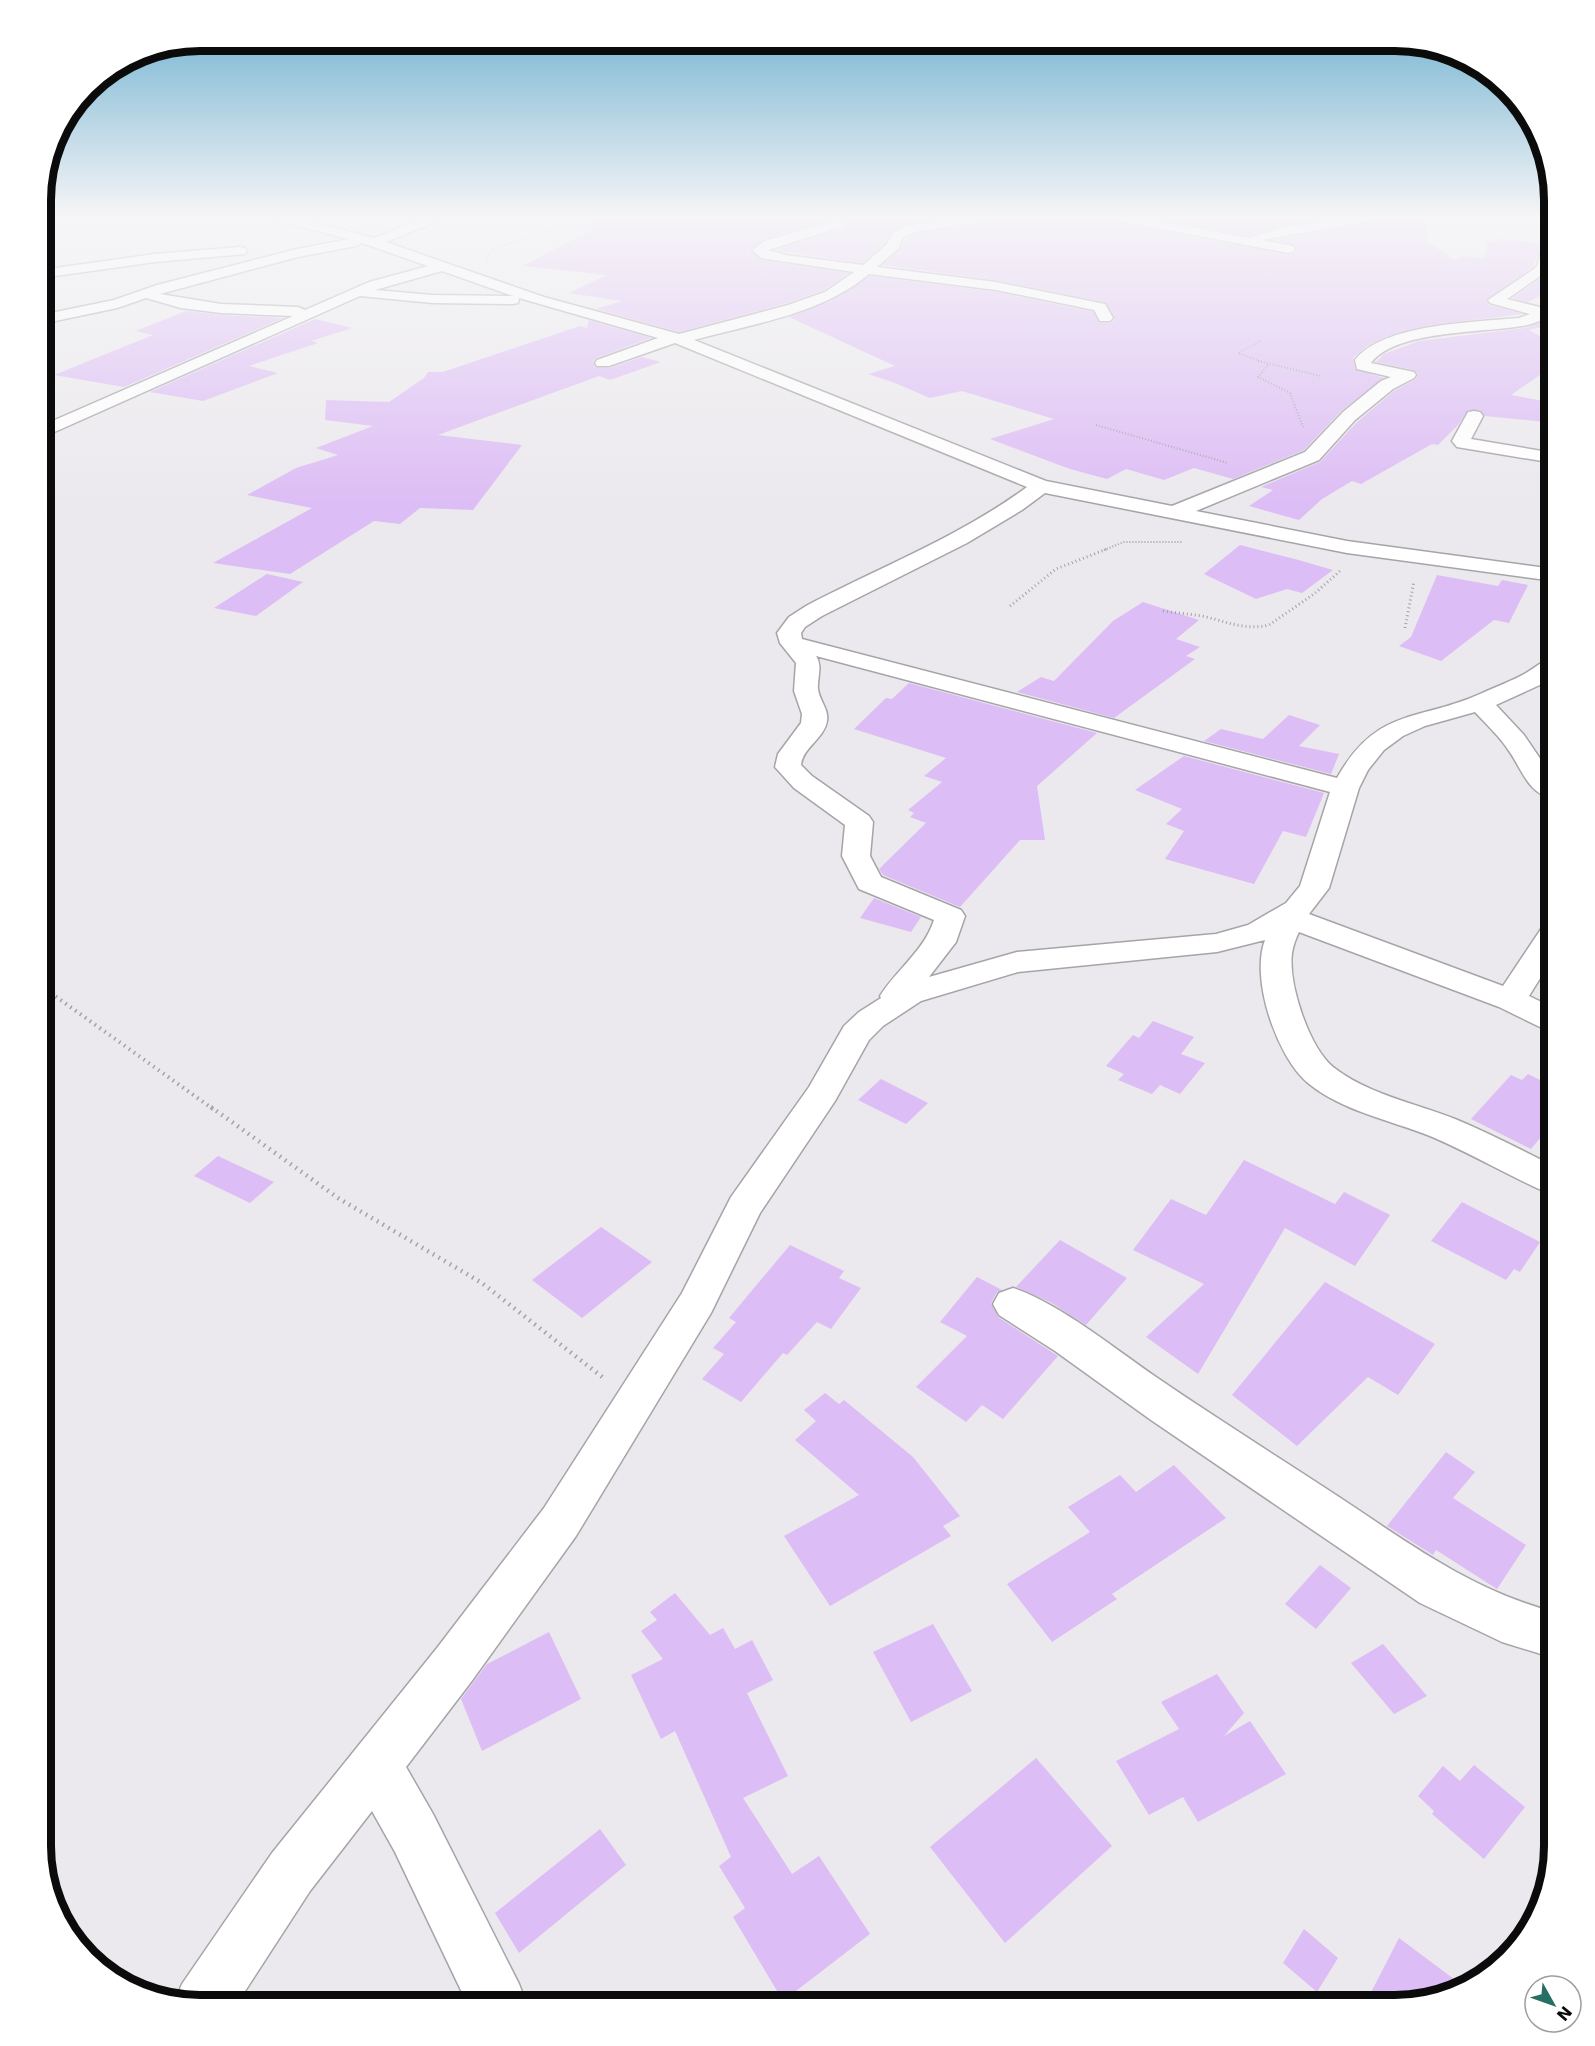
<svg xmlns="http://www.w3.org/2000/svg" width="1595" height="2046" font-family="'DejaVu Sans',sans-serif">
  <rect width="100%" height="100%" fill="#ebe9ed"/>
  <g fill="#ddbdf5">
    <polygon points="592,217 949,217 905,224 892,231 885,243 862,263 776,250 843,229 846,223 839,218 763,239 750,250 761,260 848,273 824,290 787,303 679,332 596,309 622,301 569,293 607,275 522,266 591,231"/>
    <polygon points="993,217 1112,217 1120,223 1288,255 1295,253 1297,250 1295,245 1274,240 1370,223 1378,217 1426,217 1428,242 1455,260 1464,256 1484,259 1488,241 1496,242 1497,239 1554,244 1554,247 1541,245 1533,267 1486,300 1489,305 1523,314 1431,325 1385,337 1367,346 1353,358 1355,369 1384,378 1342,410 1304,450 1233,479 1194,468 1164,480 1126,469 1107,479 1070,469 990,439 1054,419 962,391 930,398 895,383 868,374 895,366 789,317 831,301 870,276 996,292 1093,312 1100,323 1110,323 1115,320 1105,302 996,280 882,265 899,251 905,240 916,234 985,223"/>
    <polygon points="1150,217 1334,217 1284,225 1249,236"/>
    <polygon points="1554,257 1554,288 1528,302 1512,298 1550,272"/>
    <polygon points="186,311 221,315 283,318 124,387 54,375 153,335 136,331"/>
    <polygon points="315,319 352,328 311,341 318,343 249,366 278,373 203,401 150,392"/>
    <polygon points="1550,319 1554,320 1554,324 1529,330 1554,344 1554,365 1511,395 1549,402 1546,422 1485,416 1480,410 1468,410 1458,425 1438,445 1432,444 1361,484 1352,481 1322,499 1299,520 1249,506 1273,490 1261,487 1320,462 1357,422 1394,391 1416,379 1418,374 1414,370 1376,362 1384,354 1419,341 1525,328"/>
    <polygon points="589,320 651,338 596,358 593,362 595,367 610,368 642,357 661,362 610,380 599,376 438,435 522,445 473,510 420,508 400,524 374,521 290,574 213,563 312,508 247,495 296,468 338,455 316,448 373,426 325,420 326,400 389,402 424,378 428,372 443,372 580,326 587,328"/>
    <polygon points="1240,545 1295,559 1333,570 1302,593 1287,589 1256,599 1204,574"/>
    <polygon points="267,574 303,582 256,616 214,608"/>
    <polygon points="1437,575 1498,586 1502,580 1528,585 1509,623 1494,620 1441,661 1399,646 1411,637"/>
    <polygon points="1143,602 1199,620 1176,639 1200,647 1186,656 1195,659 1114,718 1017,692 1041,677 1054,681 1113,621"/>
    <polygon points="909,683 1097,733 1037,786 1045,840 1020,840 960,907 883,875 879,869 926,823 910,817 914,813 908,810 942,782 924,776 946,758 854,729 886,698 892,699"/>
    <polygon points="1289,715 1320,725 1299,746 1339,754 1331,774 1204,741 1221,729 1263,739"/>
    <polygon points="1184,756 1324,793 1306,837 1283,831 1254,884 1165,859 1184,831 1166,824 1182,809 1135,790"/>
    <polygon points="874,898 921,917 911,932 860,918"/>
    <polygon points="1153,1021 1194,1037 1181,1054 1205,1063 1180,1094 1160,1085 1152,1094 1118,1080 1124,1074 1106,1066 1133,1035 1139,1038"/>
    <polygon points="1528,1074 1554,1087 1554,1121 1531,1149 1471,1119 1511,1075 1522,1080"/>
    <polygon points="881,1079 928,1103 906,1124 858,1100"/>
    <polygon points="218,1156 274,1182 250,1203 194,1176"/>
    <polygon points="1244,1160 1335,1204 1344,1192 1390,1215 1355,1266 1285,1228 1198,1374 1146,1337 1204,1284 1133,1250 1171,1199 1206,1215"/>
    <polygon points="1462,1202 1540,1242 1520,1272 1514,1269 1506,1280 1431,1241"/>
    <polygon points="601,1227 652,1262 582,1318 532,1280"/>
    <polygon points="1060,1240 1127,1278 1086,1325 1050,1302 1016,1287"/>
    <polygon points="790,1245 844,1271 839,1278 861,1288 831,1329 817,1322 787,1355 783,1353 741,1402 702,1379 724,1354 713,1348 736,1322 729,1318"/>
    <polygon points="977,1277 1002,1290 997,1292 991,1303 998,1317 1058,1356 1003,1419 982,1405 966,1422 916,1387 967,1336 940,1322"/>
    <polygon points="1325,1282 1435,1344 1398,1395 1368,1377 1297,1446 1232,1395"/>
    <polygon points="825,1393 839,1404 844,1400 913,1457 960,1516 943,1526 951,1536 830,1606 784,1536 859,1495 795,1440 816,1421 804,1410"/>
    <polygon points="1446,1452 1475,1472 1453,1498 1526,1545 1497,1589 1436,1550 1433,1555 1387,1526"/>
    <polygon points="1174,1465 1226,1518 1112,1594 1117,1599 1052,1642 1007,1584 1090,1532 1068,1507 1120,1475 1136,1492"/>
    <polygon points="1320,1565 1351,1588 1316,1629 1285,1604"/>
    <polygon points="675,1593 710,1635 723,1628 735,1649 752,1640 773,1680 747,1693 788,1776 743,1798 792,1874 819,1856 870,1934 783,2001 733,1917 745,1908 719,1866 731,1857 675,1731 661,1739 631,1675 663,1659 641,1631 657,1620 650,1612"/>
    <polygon points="933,1624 972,1691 911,1722 873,1652"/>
    <polygon points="549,1632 581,1699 482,1751 461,1699 487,1664"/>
    <polygon points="1383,1644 1427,1696 1394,1714 1351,1663"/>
    <polygon points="1217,1674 1244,1713 1224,1736 1250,1721 1286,1774 1198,1822 1183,1797 1149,1815 1116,1761 1179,1729 1161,1702"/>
    <polygon points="1036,1758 1112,1846 1005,1943 930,1847"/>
    <polygon points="1474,1765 1525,1807 1484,1859 1432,1814 1434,1811 1418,1796 1443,1766 1460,1781"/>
    <polygon points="600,1829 626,1865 519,1953 495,1913"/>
    <polygon points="1304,1929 1338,1958 1317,1992 1283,1963"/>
    <polygon points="1399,1938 1462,1985 1395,2006 1364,2006"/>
  </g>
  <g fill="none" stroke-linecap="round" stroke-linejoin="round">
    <defs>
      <g id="minor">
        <path d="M272 217H292L374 238 425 217H442L440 220 386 242 544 297 679 334 788 305 825 292 854 272 761 258 752 250 764 241 838 220 842 221 844 224 842 227 768 250 786 255 863 265 887 244 893 233 906 226 963 217H991L985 221 915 232 903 238 898 249 877 267 996 282 1100 303 1105 304 1113 318 1110 321H1100L1094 310 996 290 869 274C822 314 753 324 694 340L1046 481 1172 506 1305 452 1343 412 1381 381 1391 377 1357 369 1355 360C1382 324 1476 322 1519 318L1530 314 1490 303 1488 300 1534 269 1537 266 1542 247H1552L1554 250 1549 270 1507 299 1552 310 1554 313 1552 316C1542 320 1532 325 1521 326 1483 333 1395 330 1371 363L1414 372 1416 375 1414 378 1393 389 1355 420 1319 460 1196 511 1347 541 1554 569V581L1347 553 1045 493 1022 510 967 543 822 616 805 627 801 633 802 639 1337 778C1377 707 1417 722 1480 694 1495 687 1512 681 1526 673 1536 667 1543 660 1554 658V676L1544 683 1496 705 1524 735 1554 779V799C1527 794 1522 768 1507 748 1498 735 1486 724 1475 712L1425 726 1403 736 1384 750 1368 770 1359 788 1329 888 1309 914 1503 986 1543 926 1554 924V956L1529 996 1554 1008V1031L1542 1028 1499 1007 1299 932C1296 938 1293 946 1292 953 1288 984 1309 1047 1333 1067 1367 1094 1415 1103 1455 1119 1489 1133 1521 1150 1554 1166V1194L1541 1190C1504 1173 1468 1152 1430 1136 1390 1120 1342 1111 1308 1083 1277 1057 1250 979 1265 940L1217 952 1018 972 921 1001 883 1026 869 1040 835 1101 760 1213 711 1313 576 1536 471 1682 406 1767 433 1814 519 1984 527 2005H468L395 1852 372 1811 310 1891 236 2005H200L176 1999 182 1984 272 1853 437 1648 544 1508 682 1293 731 1197 809 1087 844 1026 859 1012 881 998 880 996C897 969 924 951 934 920L859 889 842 856 845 825 794 788 775 767 778 754 801 723 802 714 794 691 796 663 780 643 777 633 789 617 806 606C880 567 959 537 1027 487L675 343 609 366H597L595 363 597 360 658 338 519 298 518 303 513 304 433 303 360 296 41 438V426L293 316 221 313 181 308 146 298 117 308 41 324V315L114 300 157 285 297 249 349 239 274 220ZM362 243 428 266 369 282 305 310 298 307 221 304 160 294 298 257 356 246ZM442 271 513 296 433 295 375 290ZM816 656 1330 792 1300 886 1286 903 1248 925 1216 934 1017 952 929 977 956 942 965 916 961 910 881 877 870 856 873 822 869 816 812 776 801 765C803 747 824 739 827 721 829 709 819 700 818 689 817 678 823 666 816 656Z"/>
        <polygon points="1114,217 1139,217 1249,238 1284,227 1348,217 1376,217 1370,221 1262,240 1293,246 1295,249 1293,252 1288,253 1120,221"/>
        <polygon points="240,247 245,248 247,251 245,254 155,262 41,278 41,270 155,254"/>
        <polygon points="1474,411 1480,412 1483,416 1471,439 1554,453 1554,463 1457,447 1452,441 1468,412"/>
        <path d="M1013 1288C1059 1303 1115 1349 1156 1377 1216 1418 1278 1457 1339 1497 1410 1544 1471 1590 1554 1612V1658L1502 1642 1420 1603 1151 1420 1055 1351 999 1315 993 1304 999 1293Z"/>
      </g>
    </defs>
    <use href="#minor" stroke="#a6a4a7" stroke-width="3"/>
    <g stroke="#a4a2a5" stroke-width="1.5" stroke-dasharray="1 2" stroke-linecap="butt">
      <polyline points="224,217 237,228"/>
      <polyline points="532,217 565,223"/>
      <polyline points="41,236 55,217"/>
      <polyline points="487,259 488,254 494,249 585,217"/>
      <polyline points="1261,341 1238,353 1262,362"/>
    </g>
    <g stroke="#a4a2a5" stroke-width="2" stroke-dasharray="1 2" stroke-linecap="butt">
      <polyline points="1258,361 1321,376"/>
      <polyline points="1268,365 1258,377 1290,393 1303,427"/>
      <polyline points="1096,425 1228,463"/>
      <polyline points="1104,550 1124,542 1182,542"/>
    </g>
    <g stroke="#a4a2a5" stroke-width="3" stroke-dasharray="1 3" stroke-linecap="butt">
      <polyline points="1010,606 1056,569 1107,549"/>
      <path d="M1163 611C1176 613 1189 614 1202 616 1225 621 1245 631 1269 625L1314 594 1340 571"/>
      <polyline points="1405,628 1414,581"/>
    </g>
    <polyline stroke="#a4a2a5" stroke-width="4" stroke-dasharray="1.5 4.5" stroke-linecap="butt" points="41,986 213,1109"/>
    <polyline stroke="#a4a2a5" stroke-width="4.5" stroke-dasharray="1.5 5" stroke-linecap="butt" points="211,1107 338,1198 482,1283 606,1380"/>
    <use href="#minor" fill="#fff" fill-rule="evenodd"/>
  </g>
  <linearGradient id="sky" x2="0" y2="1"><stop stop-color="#6bafcf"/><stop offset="0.43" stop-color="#f6f5f7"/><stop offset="1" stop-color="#f6f5f7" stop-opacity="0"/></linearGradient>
  <rect width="1595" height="503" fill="url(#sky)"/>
  <path d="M0 0H1595V2046H0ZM200 51H1395A149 149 0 0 1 1544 200V1846A149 149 0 0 1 1395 1995H200A149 149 0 0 1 51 1846V200A149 149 0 0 1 200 51Z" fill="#fff" fill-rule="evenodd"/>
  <path fill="none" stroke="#0c0b0c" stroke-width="8" d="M200 51H1395A149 149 0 0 1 1544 200V1846A149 149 0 0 1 1395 1995H200A149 149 0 0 1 51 1846V200A149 149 0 0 1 200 51Z"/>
  <g transform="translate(1553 2004) rotate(130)"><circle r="28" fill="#ffffff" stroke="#9e9d9e" stroke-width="1.5"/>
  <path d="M0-4.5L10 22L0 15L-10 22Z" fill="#276e65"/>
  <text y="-9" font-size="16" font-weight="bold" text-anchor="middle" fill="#0c0b0c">N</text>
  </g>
</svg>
